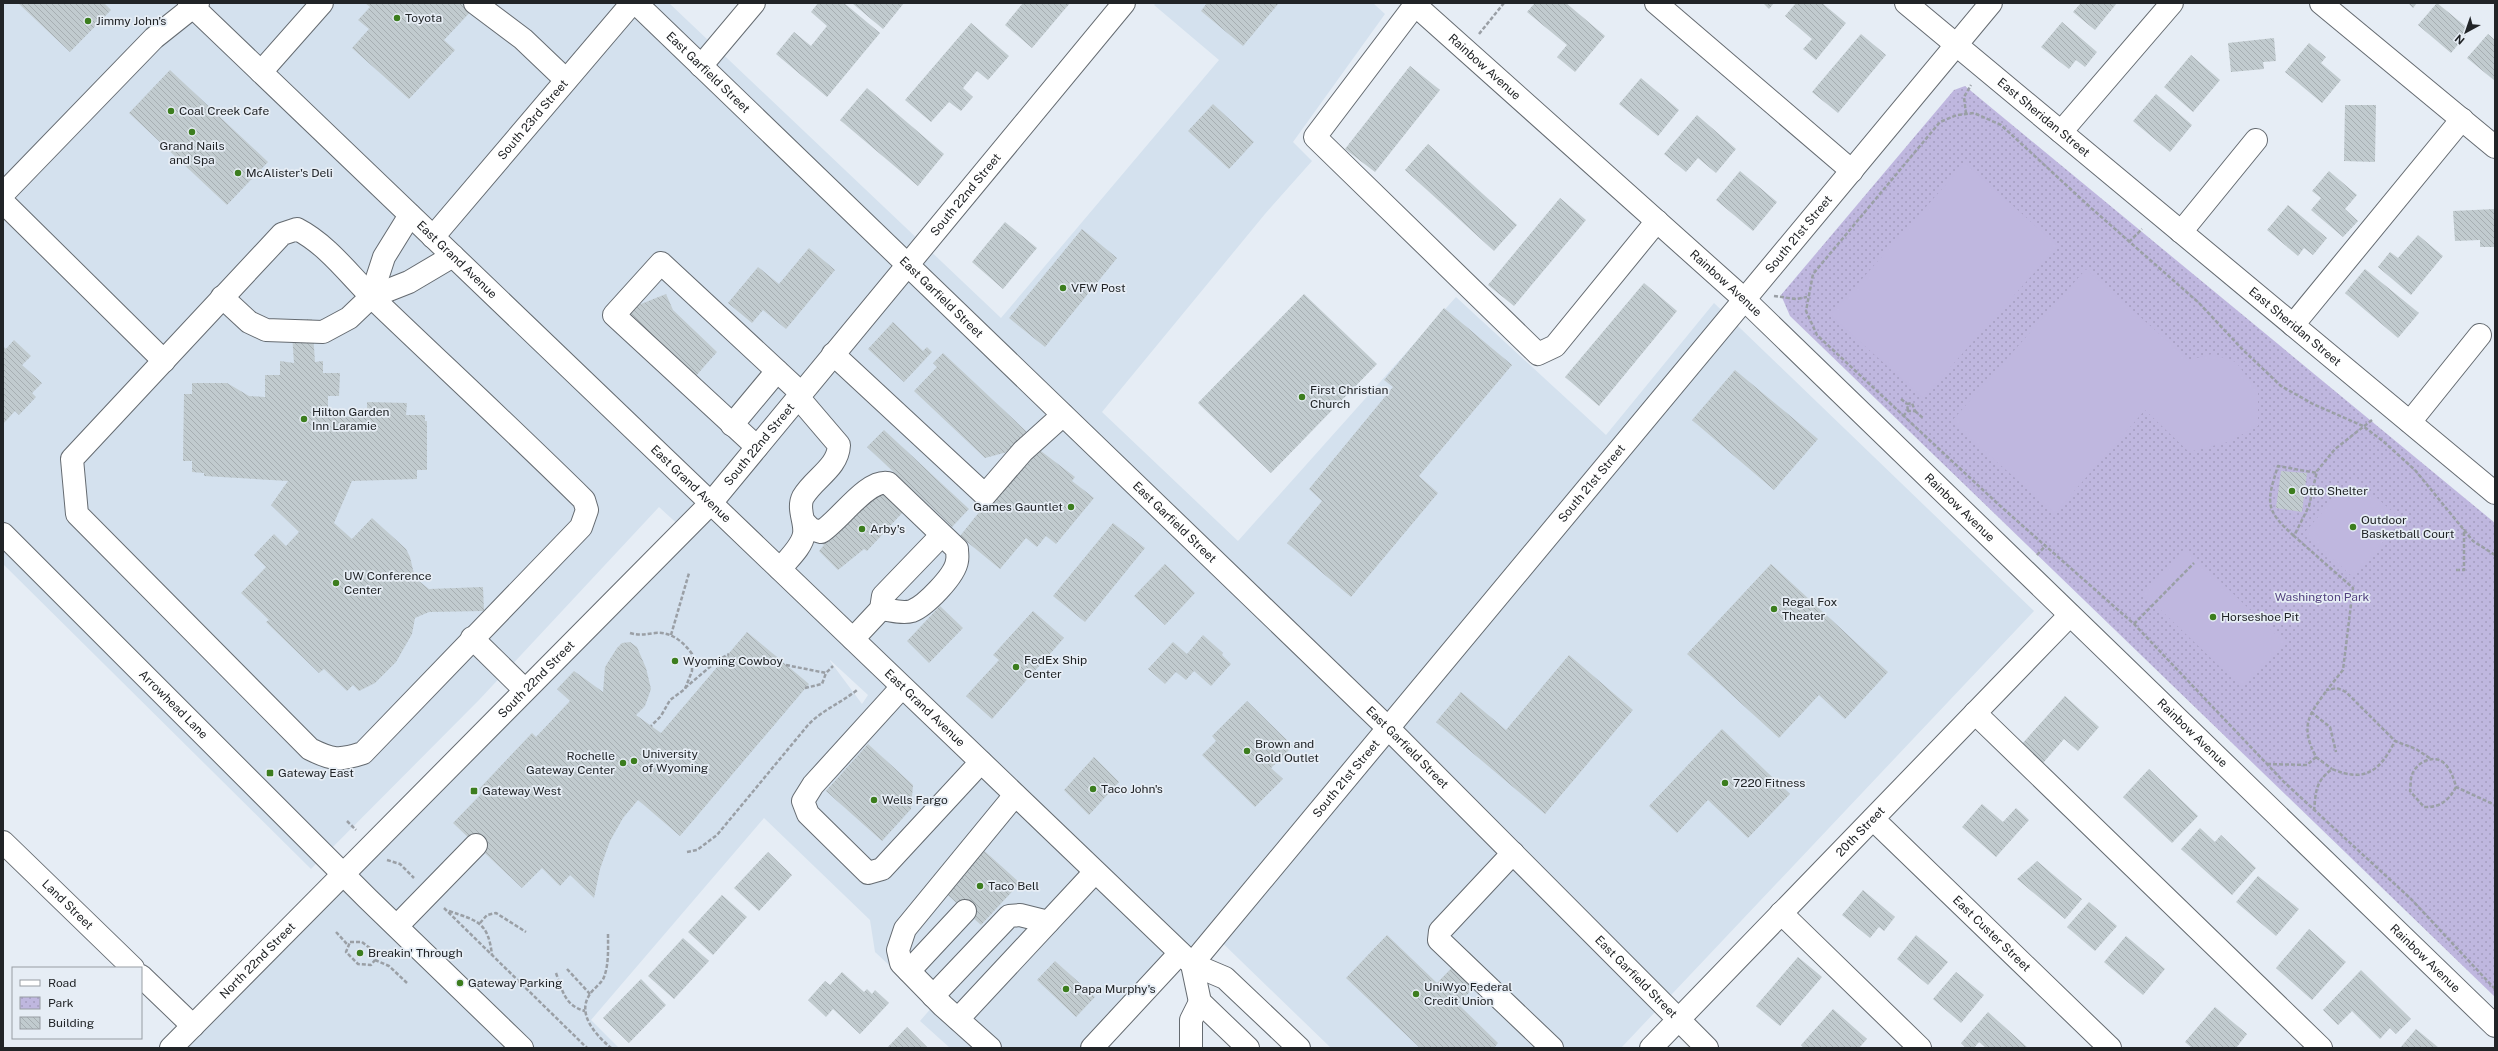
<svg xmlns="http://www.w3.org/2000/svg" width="2498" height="1051" font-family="'Public Sans',sans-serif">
  <defs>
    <pattern id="park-dots" width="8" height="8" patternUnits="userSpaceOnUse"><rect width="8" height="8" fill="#bfb7df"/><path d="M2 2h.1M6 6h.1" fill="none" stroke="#a49dbf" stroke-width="1.8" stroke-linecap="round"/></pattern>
    <pattern id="building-back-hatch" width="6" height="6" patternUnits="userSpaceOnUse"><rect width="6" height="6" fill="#c1cbcf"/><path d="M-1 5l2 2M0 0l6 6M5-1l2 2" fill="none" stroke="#a6aeb2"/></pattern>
  </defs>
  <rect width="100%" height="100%" fill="#e6edf5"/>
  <path fill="#d4e1ee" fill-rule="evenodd" d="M3 3H669L1001 318 1219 60 1154 5 1156 3H1373L1385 14 1293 142 1312 161 1265 214 1102 412 1238 541 1456 297 1606 435 1714 303 2034 611 1621 1048H1331L1207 928 1100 1048H950L920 1021 933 1006 875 952 870 920 764 818 591 1020 619 1048H171L684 530 659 507 479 700 311 869 3 564ZM830 660 868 695 862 704 830 661Z"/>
  <polygon fill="url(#park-dots)" points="1965,86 2495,523 2495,997 1790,316 1781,295 1954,90"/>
  <g fill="#bfb7df">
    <polygon points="1965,163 2058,246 1923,398 1830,315"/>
    <polygon points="2086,269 2189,360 2212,354 2236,362 2258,392 2258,426 2228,442 2189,452 2145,410 2055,513 1951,422"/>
    <polygon points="2353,477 2402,520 2353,577 2304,533"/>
    <polygon points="2185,548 2284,642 2241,687 2143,593"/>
  </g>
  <g fill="url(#building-back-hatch)">
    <polygon points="18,3 104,3 111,10 70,52"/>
    <polygon points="365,3 470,3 475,7 444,40 455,50 409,99 352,48 369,29 358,20 370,7"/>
    <polygon points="818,3 844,3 880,33 827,97 776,54 794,32 811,46 827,26 811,12"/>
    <polygon points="852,3 904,3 883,29"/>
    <polygon points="1023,3 1070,3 1032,48 1005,25"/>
    <polygon points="1207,3 1279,3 1243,46 1201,11"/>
    <polygon points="1535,3 1566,3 1605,36 1575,72 1557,57 1567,45 1527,12"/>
    <polygon points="1763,3 1774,3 1769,9"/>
    <polygon points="1796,3 1822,3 1846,23 1816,60 1803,49 1812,39 1785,16"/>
    <polygon points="2081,3 2117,3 2095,30 2073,12"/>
    <polygon points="2408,3 2417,3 2413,8"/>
    <polygon points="2437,3 2470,30 2451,53 2418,25"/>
    <polygon points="2062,22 2097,52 2085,67 2076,60 2069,69 2041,47"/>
    <polygon points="971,23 1009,56 988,80 977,71 963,88 973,97 961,111 949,102 931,122 905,100"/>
    <polygon points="1861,34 1886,55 1838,113 1812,92"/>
    <polygon points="2488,34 2495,40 2495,81 2467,58"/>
    <polygon points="2274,38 2276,61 2263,62 2264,69 2231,72 2228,43"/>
    <polygon points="2309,43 2326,57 2321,63 2341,80 2322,103 2285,72"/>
    <polygon points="2191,55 2220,80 2193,112 2164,87"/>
    <polygon points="1410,66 1440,90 1375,172 1345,149"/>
    <polygon points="170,70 268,162 227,205 129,113"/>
    <polygon points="1641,78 1679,110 1658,136 1619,104"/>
    <polygon points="867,88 944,154 918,186 840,120"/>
    <polygon points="2156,94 2192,125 2170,152 2133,121"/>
    <polygon points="1213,104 1254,142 1229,169 1188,131"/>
    <polygon points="2345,105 2376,105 2375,162 2344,161"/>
    <polygon points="1697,115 1736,149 1716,173 1698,158 1686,172 1664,154"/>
    <polygon points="1428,144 1517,225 1494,251 1405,170"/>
    <polygon points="1740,171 1777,202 1753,231 1716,200"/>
    <polygon points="2329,171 2357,195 2345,209 2358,221 2343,237 2311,210 2321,198 2312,191"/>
    <polygon points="1560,198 1586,220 1514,306 1488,285"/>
    <polygon points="2288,205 2327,238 2313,255 2304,248 2298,256 2267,230"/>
    <polygon points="2495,209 2495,247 2480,247 2480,240 2455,241 2453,211"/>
    <polygon points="1005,222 1037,248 1003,289 972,262"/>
    <polygon points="1082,229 1117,258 1045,347 1009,318"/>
    <polygon points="2418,235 2443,256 2411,295 2378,267 2390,252 2398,258"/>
    <polygon points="809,248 835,270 786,329 763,310 752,323 728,303 758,267 779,284"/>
    <polygon points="2365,269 2419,313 2398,338 2345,293"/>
    <polygon points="1644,283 1677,311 1599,406 1565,377"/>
    <polygon points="666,294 673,310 717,352 694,378 626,310"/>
    <polygon points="1304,294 1377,364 1271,473 1198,403"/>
    <polygon points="1444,308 1512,365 1419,476 1438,493 1351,597 1287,543 1322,501 1309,489 1393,387 1384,380"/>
    <polygon points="312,319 315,362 323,361 323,373 340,373 339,396 328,396 328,416 367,417 367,402 407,403 406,415 425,415 425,421 427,421 427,470 417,470 417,479 352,481 334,523 352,539 372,518 406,549 410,557 415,578 429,589 483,587 484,611 429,612 415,618 412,634 396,662 375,683 359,691 353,685 347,691 324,669 319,673 266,622 269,620 241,593 266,567 254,555 274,534 286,546 299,532 271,505 288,481 204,476 204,473 192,472 192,461 183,461 184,394 192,394 192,383 227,383 249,396 265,397 265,375 280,375 280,361 294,363 291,320"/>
    <polygon points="893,322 923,351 927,347 932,352 904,382 868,349"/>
    <polygon points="14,340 31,356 22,365 42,383 32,393 36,397 19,415 15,411 3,424 3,346 6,349"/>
    <polygon points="943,353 1028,433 1011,451 985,458 914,391 937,367 933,363"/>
    <polygon points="1735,370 1818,439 1774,490 1692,420"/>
    <polygon points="884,430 969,509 952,527 867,447"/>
    <polygon points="1033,445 1075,477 1072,481 1094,498 1056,544 1046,536 1037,547 1026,538 1000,569 960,536"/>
    <polygon points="2281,471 2307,473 2302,512 2276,508"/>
    <polygon points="877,488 903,512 867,551 864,549 838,570 819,551 824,545 822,544"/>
    <polygon points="1113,523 1145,548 1085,622 1053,596"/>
    <polygon points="1165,564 1195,593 1165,625 1134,596"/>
    <polygon points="1771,564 1888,672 1845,719 1819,695 1779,738 1687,654"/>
    <polygon points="940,606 963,628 929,663 907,641"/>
    <polygon points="1033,611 1064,638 992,719 966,696 999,660 993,655"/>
    <polygon points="747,632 809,684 680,836 638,800 623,818 610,841 600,869 594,898 570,875 560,886 542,868 522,888 453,823 483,792 479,789 532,733 536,737 570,701 557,689 574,671 603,692 605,667 617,648 622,643 630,642 637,647 646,668 651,689 645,706 636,715 661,733"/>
    <polygon points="1203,635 1223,653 1222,655 1231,664 1211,686 1194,671 1186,680 1176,672 1165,684 1148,669 1173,642 1187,654"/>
    <polygon points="1569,655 1633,710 1545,814 1436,722 1461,692 1506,730"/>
    <polygon points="2065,696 2099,727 2078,751 2064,739 2043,763 2022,744"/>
    <polygon points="1247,701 1293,746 1271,768 1283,779 1255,807 1202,755 1216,741 1212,736"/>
    <polygon points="1722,729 1790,794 1748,838 1708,800 1677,833 1649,806"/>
    <polygon points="868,744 913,785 911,809 882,841 826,791"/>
    <polygon points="1094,757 1119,782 1089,815 1064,790"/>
    <polygon points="2149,769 2198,816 2172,843 2123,797"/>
    <polygon points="1982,804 2003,822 2016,808 2029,820 1996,857 1962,827"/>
    <polygon points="2200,828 2215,842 2221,835 2256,868 2232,895 2181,849"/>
    <polygon points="979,846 1020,883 981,925 940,888"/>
    <polygon points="768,852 792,875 759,911 734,888"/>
    <polygon points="2037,861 2082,899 2065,919 2017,879"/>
    <polygon points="2258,876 2299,909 2276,936 2236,902"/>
    <polygon points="1863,890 1895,917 1884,931 1879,927 1870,938 1842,915"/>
    <polygon points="722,895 747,917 713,955 688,932"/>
    <polygon points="2089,902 2117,926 2095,951 2067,927"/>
    <polygon points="2309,929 2346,962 2312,1000 2276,968"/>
    <polygon points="1387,935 1437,983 1468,951 1489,972 1458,1004 1498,1043 1494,1048 1420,1048 1346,978"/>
    <polygon points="1916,935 1948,962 1928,985 1897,959"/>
    <polygon points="2126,936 2165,969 2143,995 2104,962"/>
    <polygon points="683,938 709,961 674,999 648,976"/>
    <polygon points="1798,957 1822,977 1780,1026 1756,1006"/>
    <polygon points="1055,961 1095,997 1076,1017 1037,980"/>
    <polygon points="2361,970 2411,1019 2396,1034 2390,1028 2380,1039 2352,1011 2338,1025 2323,1010"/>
    <polygon points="842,972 864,992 867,989 872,994 875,990 889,1003 860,1034 833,1009 826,1017 808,1000 825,981 830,985"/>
    <polygon points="1956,972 1984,995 1961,1023 1933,999"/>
    <polygon points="641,979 666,1005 629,1043 603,1018"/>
    <polygon points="2215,1007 2247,1034 2236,1048 2192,1048 2185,1042"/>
    <polygon points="1833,1009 1867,1039 1859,1048 1804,1048 1801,1045"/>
    <polygon points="1988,1012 2028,1048 1986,1048 1979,1042 1974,1048 1966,1048 1961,1043"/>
    <polygon points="907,1027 928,1048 887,1048"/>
    <polygon points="2416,1029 2439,1048 2400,1048"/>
  </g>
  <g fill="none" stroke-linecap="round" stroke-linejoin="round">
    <defs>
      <g id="minor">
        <polyline points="475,3 523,39 566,80"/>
        <path id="s1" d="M636 3 1388 728 1707 1048"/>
        <path id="s2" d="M1413 3 1745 300 2495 1026"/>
        <polyline points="1656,3 1852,171"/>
        <path id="s3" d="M1906 3 2495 493"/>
        <polyline points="2321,3 2495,147"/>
        <polyline points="1415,5 1315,137 1538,354 1555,346 1657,221"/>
        <polyline points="701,66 754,3"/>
        <polyline points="261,72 322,3"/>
        <polyline points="2061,132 2172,3"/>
        <polyline points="3,194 154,38 198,3"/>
        <polyline points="3,202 164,361"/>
        <path d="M297 229C330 246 353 280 380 305 448 370 517 434 584 500L587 510 581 527 363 753C339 761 332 760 310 749L77 514 72 459 282 234Z"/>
        <polyline points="2181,232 2256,140"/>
        <path id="s4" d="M433 237 632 3"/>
        <polyline points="222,297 249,322 266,330 323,332 349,318 371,297 409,282 453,256"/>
        <polyline points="371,297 384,257 410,215"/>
        <polyline points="2293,325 2462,119"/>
        <polyline points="833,354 985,495 1023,451 1063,415"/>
        <polyline points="2410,422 2480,335"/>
        <polyline points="732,425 777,371"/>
        <polyline points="757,447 614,315 661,263 801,393"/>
        <path d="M804 522 811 529 821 532C840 520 867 479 888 483L957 549C957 553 958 557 957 561 955 576 925 606 912 611 902 614 891 610 881 609"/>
        <path id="s5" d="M3 534 368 899 522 1048"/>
        <path d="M780 569C788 559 802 547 804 534 806 522 797 509 803 497 814 478 838 468 839 445L798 397"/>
        <polyline points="472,638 525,690"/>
        <polyline points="853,639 881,609 883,596 935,542"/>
        <polyline points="902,687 813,785 803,801 808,814 868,873 882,869 981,762"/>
        <polyline points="1975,713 2321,1048"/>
        <path id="s6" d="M1873 819 2110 1048"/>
        <path id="s7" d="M3 842 133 968"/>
        <polyline points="1513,853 1440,931 1439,940 1552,1048"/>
        <polyline points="1781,913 1920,1048"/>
        <polyline points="397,926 476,845"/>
        <path id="s8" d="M1192 964 1991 3"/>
        <polyline points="909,971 965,911"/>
        <polyline points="141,976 193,1026"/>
        <polyline points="933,996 1009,916 1020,915 1048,922"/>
        <polyline points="958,1019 1095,872"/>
        <path id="s9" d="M171 1048 711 503 1124 3"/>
        <polyline points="990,1048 943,1006 901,963 898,950 905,929 1015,795"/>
        <polyline points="1092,1048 1180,953"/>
        <polyline points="1191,1048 1191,1020 1200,1002"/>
        <path id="s10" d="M1651 1048 2070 615"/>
      </g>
      <g id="major">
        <path id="s11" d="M189 3 1192 964 1225 978 1299 1048"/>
        <polyline points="1192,964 1200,1002 1248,1048"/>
      </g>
    </defs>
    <use href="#minor" stroke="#656b71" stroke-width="24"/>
    <use href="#major" stroke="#656b71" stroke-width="24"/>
    <g stroke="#9a9fa5" stroke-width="2.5" stroke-dasharray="4 2" stroke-linecap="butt">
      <polyline points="1479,34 1504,3"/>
      <polyline points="1966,114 1964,97 1971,85"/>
      <polyline points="2129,242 2142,229"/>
      <polyline points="1774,296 1796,299 1807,297"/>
      <polyline points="1901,399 1907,404"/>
      <polyline points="1915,411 1923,418"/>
      <polyline points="1903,416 1908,411 1915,411 1912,403 1907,404 1908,411"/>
      <polyline points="2372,420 2335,449 2317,471 2309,506 2294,536 2353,588 2343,670 2327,690 2337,688 2346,692 2395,741"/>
      <path d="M2294 536C2265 510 2266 503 2278 466L2317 473"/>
      <polyline points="2037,555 2046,545"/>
      <polyline points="2495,555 2473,541 2415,470 2384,442 2363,426 2313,404 2281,386 2243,350 2199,303 2090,207 2001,125 1974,113 1957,115 1940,122 1813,274 1806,311 1817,335 1998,504 2134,624 2284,782 2411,899 2495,989"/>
      <polyline points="2456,570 2464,570 2464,529"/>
      <polyline points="2134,624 2194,563"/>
      <path d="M630 633C639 636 646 634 655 633 670 631 684 642 692 654V671L685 689 670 700 661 716 651 726"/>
      <polyline points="671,635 689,573"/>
      <polyline points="786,665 826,673 833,666"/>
      <polyline points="685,688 718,660 729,654"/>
      <polyline points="805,688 822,684 826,673"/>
      <polyline points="2311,712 2330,727 2336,752"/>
      <polyline points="2316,757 2332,769"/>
      <path d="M2267 764 2307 765 2316 757C2300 726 2308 716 2327 690"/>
      <path d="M2456 787C2449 800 2440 808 2424 807L2410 791C2411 786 2410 779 2412 775 2416 762 2435 753 2445 764 2451 770 2454 779 2456 787L2495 805"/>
      <path d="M2314 811C2316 791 2315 782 2332 769 2365 783 2380 771 2395 741L2416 749 2431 759"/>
      <polyline points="347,821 356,830"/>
      <path d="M687 852 697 850 717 835 808 725C822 710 841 703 857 690"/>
      <polyline points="387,860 400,864 414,878"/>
      <polyline points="444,908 587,1048"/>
      <path d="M449 911C477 921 488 921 492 955"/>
      <polyline points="480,923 487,915 496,913 526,932"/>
      <polyline points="336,932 347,944"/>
      <path d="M608 934C608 948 609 964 604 977 602 983 594 988 590 994 576 1014 596 1035 611 1048"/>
      <polygon points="350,942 362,942 375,952 375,960 371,965 358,964 346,952"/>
      <polyline points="375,960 389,966 407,983"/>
      <polyline points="567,969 590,994"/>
      <path d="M556 973C562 990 565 1006 585 1011"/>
    </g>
    <use href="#minor" stroke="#fff" stroke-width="22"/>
    <use href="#major" stroke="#fff" stroke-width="22"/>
  </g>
  <g fill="#3c7d1e" stroke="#e6edf5" stroke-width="1.5">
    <circle cx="397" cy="18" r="4"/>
    <circle cx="88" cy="21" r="4"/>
    <circle cx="171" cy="111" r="4"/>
    <circle cx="192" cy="132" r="4"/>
    <circle cx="238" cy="173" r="4"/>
    <circle cx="1063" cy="288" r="4"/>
    <circle cx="1302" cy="397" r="4"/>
    <circle cx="304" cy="419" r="4"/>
    <circle cx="2292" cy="491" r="4"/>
    <circle cx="1071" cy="507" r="4"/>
    <circle cx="2353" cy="527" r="4"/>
    <circle cx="862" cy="529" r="4"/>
    <circle cx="336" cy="583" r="4"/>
    <circle cx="1774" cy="609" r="4"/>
    <circle cx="2213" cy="617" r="4"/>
    <circle cx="675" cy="661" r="4"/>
    <circle cx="1016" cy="667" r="4"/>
    <circle cx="1247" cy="751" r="4"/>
    <circle cx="634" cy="761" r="4"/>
    <circle cx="623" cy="763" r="4"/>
    <rect x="266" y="769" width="8" height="8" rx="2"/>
    <circle cx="1725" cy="783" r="4"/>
    <circle cx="1093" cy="789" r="4"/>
    <rect x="470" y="787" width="8" height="8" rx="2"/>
    <circle cx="874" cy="800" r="4"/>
    <circle cx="980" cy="886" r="4"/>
    <circle cx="360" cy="953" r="4"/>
    <circle cx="460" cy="983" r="4"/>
    <circle cx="1066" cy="989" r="4"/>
    <circle cx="1416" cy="994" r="4"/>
  </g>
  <g text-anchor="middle" stroke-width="3.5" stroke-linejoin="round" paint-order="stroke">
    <g font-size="12" fill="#212427" stroke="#e6edf5" text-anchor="start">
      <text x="405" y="22">Toyota</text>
      <text x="96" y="25">Jimmy John's</text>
      <text x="179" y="115">Coal Creek Cafe</text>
      <text x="192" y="150" text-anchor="middle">Grand Nails<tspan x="192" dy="14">and Spa</tspan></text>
      <text x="246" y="177">McAlister's Deli</text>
      <text x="1071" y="292">VFW Post</text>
      <text x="1310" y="394">First Christian<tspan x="1310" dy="14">Church</tspan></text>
      <text x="312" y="416">Hilton Garden<tspan x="312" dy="14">Inn Laramie</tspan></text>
      <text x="2300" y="495">Otto Shelter</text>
      <text x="1063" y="511" text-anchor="end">Games Gauntlet</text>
      <text x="2361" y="524">Outdoor<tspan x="2361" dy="14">Basketball Court</tspan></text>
      <text x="870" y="533">Arby's</text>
      <text x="344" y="580">UW Conference<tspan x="344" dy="14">Center</tspan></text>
      <text x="1782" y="606">Regal Fox<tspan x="1782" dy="14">Theater</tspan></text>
      <text x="2221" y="621">Horseshoe Pit</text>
      <text x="1024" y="664">FedEx Ship<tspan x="1024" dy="14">Center</tspan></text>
      <text x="683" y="665">Wyoming Cowboy</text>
      <text x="1255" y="748">Brown and<tspan x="1255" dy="14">Gold Outlet</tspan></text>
      <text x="642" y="758">University<tspan x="642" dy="14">of Wyoming</tspan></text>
      <text x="615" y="760" text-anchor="end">Rochelle<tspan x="615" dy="14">Gateway Center</tspan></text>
      <text x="278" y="777">Gateway East</text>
      <text x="1733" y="787">7220 Fitness</text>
      <text x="1101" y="793">Taco John's</text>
      <text x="482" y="795">Gateway West</text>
      <text x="882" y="804">Wells Fargo</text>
      <text x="988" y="890">Taco Bell</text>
      <text x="368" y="957">Breakin' Through</text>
      <text x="468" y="987">Gateway Parking</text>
      <text x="1424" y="991">UniWyo Federal<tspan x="1424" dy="14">Credit Union</tspan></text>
      <text x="1074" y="993">Papa Murphy's</text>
    </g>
    <g font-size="12" fill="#212427" stroke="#e6edf5">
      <text dy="4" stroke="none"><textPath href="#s2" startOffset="96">Rainbow Avenue</textPath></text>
      <text dy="4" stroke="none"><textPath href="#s1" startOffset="100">East Garfield Street</textPath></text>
      <text dy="4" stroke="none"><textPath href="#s3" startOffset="179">East Sheridan Street</textPath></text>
      <text dy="4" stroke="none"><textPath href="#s4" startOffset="154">South 23rd Street</textPath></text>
      <text dy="4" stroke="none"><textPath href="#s9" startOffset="1167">South 22nd Street</textPath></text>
      <text dy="4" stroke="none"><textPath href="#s8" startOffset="949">South 21st Street</textPath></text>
      <text dy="4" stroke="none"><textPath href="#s11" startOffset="371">East Grand Avenue</textPath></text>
      <text dy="4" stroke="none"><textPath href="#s2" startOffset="420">Rainbow Avenue</textPath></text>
      <text dy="4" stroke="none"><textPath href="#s1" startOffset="424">East Garfield Street</textPath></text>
      <text dy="4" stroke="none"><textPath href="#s3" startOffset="506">East Sheridan Street</textPath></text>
      <text dy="4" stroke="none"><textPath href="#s9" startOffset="843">South 22nd Street</textPath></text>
      <text dy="4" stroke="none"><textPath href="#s11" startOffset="695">East Grand Avenue</textPath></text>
      <text dy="4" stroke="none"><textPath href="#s8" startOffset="625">South 21st Street</textPath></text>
      <text dy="4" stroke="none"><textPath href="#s2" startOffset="744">Rainbow Avenue</textPath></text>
      <text dy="4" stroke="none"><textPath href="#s1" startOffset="748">East Garfield Street</textPath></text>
      <text dy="4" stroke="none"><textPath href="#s9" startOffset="519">South 22nd Street</textPath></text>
      <text dy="4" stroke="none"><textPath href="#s5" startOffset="241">Arrowhead Lane</textPath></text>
      <text dy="4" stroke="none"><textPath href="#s11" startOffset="1019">East Grand Avenue</textPath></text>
      <text dy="4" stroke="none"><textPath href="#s2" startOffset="1068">Rainbow Avenue</textPath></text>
      <text dy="4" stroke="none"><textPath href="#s1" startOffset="1072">East Garfield Street</textPath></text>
      <text dy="4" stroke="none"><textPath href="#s8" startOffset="241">South 21st Street</textPath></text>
      <text dy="4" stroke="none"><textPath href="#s10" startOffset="301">20th Street</textPath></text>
      <text dy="4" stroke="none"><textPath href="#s7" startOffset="90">Land Street</textPath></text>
      <text dy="4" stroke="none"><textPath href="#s6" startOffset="165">East Custer Street</textPath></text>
      <text dy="4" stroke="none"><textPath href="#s2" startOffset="1392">Rainbow Avenue</textPath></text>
      <text dy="4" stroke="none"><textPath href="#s9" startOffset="123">North 22nd Street</textPath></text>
      <text dy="4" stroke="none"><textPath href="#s1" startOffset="1396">East Garfield Street</textPath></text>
    </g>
    <g font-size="12" fill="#53427f" stroke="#e6edf5">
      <text x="2322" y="601">Washington Park</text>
    </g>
  </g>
  <rect width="2498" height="1051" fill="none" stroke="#212427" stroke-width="8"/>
  <rect x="12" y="967" width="130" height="72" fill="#e6edf5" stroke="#979da3"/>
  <rect x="20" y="980" width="20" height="6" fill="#ffffff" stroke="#979da3"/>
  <text x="48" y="987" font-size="12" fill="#212427">Road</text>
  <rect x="20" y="997" width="20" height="12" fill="url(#park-dots)" stroke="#979da3"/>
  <text x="48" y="1007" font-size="12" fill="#212427">Park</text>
  <rect x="20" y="1017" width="20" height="12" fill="url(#building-back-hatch)" stroke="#979da3"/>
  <text x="48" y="1027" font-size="12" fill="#212427">Building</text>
  <g transform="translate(2466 32) rotate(220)" stroke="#e6edf5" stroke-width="3" paint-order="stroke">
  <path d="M0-3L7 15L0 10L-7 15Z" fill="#212427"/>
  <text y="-6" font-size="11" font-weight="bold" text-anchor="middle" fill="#212427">N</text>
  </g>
</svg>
